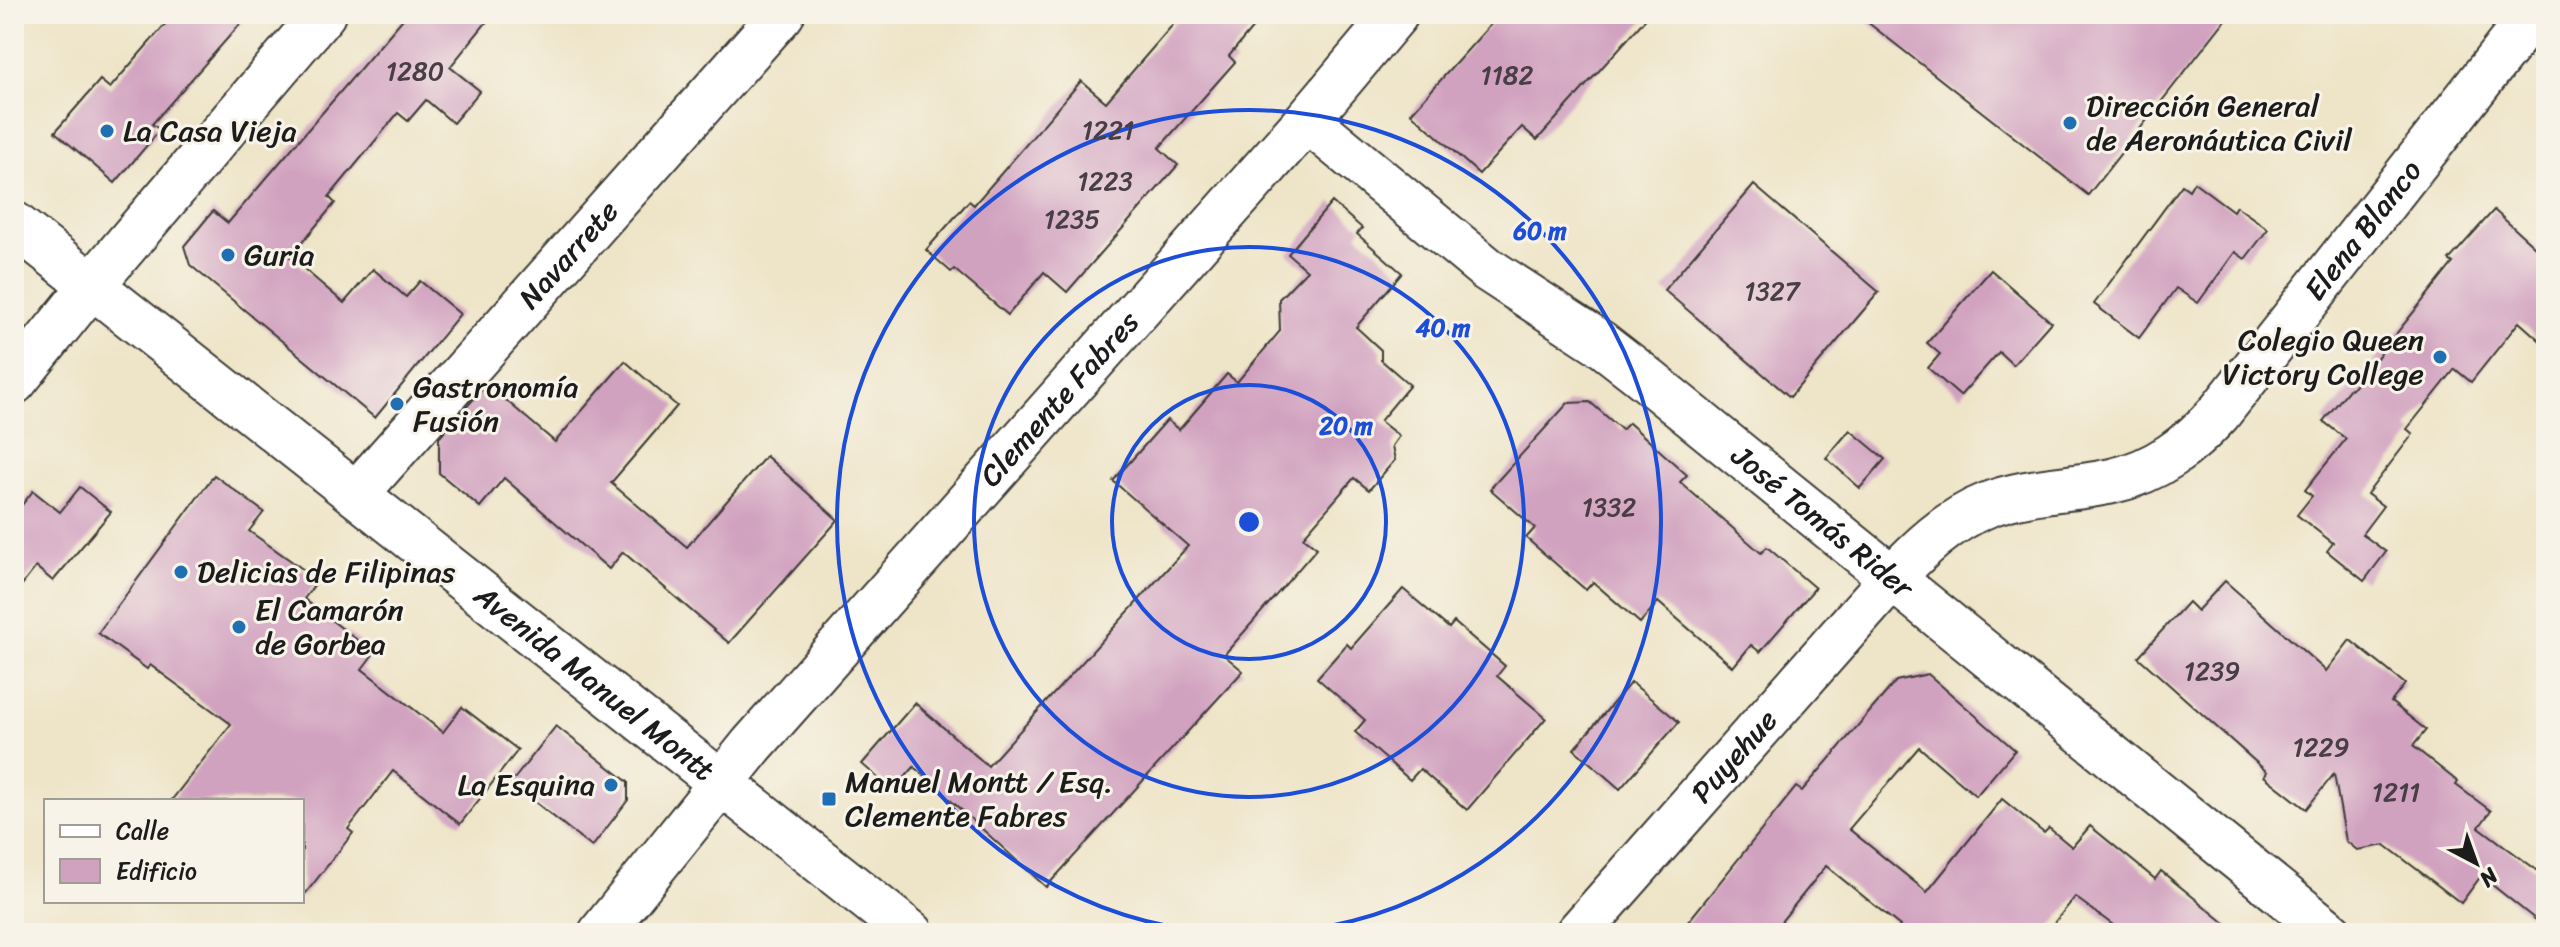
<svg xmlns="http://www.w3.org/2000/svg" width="2560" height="947" font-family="Sriracha,sans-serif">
  <rect width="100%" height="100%" fill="#f7f3e8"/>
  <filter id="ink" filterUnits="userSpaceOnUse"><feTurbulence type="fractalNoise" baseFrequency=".0125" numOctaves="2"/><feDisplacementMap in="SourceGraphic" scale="16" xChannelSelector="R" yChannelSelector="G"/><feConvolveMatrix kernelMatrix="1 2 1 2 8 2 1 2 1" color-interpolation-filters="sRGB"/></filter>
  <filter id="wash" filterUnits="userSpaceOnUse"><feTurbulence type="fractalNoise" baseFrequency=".006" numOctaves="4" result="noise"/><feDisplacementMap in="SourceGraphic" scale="32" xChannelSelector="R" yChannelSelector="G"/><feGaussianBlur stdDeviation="1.8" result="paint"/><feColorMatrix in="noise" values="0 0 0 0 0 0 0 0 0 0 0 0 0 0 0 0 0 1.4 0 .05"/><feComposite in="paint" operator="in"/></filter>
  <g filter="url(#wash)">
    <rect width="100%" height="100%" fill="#eee4c7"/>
    <g id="blocks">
      <g fill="#d1a2c0">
        <polygon points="174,14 249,14 152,124 160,130 115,183 55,132 100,80 110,88"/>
        <polygon points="407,14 493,14 450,67 480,91 453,123 426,100 408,121 398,113 329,197 335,203 290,257 344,303 373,269 406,297 420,281 460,314 375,418 190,265 184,246 213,211 228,223"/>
        <polygon points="1182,14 1264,14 1229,56 1235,62 1159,148 1178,165 1067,292 1044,272 1008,315 954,269 951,272 926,250 969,201 974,205 1081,81 1106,102"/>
        <polygon points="1500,14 1650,14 1537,140 1522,127 1479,174 1411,113"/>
        <polygon points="1857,14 2230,14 2088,195"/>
        <polygon points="2194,182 2233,211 2236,206 2268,229 2245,259 2235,252 2198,303 2176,288 2139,338 2094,304 2182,185 2189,190"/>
        <polygon points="1754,185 1879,292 1790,397 1664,290"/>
        <polygon points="1332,202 1362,228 1357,234 1402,273 1356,327 1381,350 1381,360 1410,385 1380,421 1399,436 1392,446 1395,460 1369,490 1354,478 1303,537 1317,548 1224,655 1243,671 1046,887 914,767 893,791 862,764 915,703 988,766 1188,546 1113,481 1167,420 1179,430 1227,374 1237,382 1280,331 1279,299 1307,270 1288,254"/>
        <polygon points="2494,210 2546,257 2546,346 2519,322 2471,382 2455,369 2407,429 2413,434 2367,494 2383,506 2362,534 2386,552 2364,581 2327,551 2333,543 2297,515 2312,496 2305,490 2346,439 2323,421 2350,388 2352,389 2453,263 2449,260"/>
        <polygon points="1991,270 2051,322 2013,365 1999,352 1960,396 1928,368 1940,354 1927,343"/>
        <polygon points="625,361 677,406 611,483 687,547 766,456 838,520 729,643 623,552 609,569 504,478 480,507 439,473 439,438 487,384 555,442"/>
        <polygon points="1590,402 1622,430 1629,423 1687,475 1680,482 1761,553 1767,547 1815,588 1760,652 1751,645 1733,667 1658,602 1640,623 1593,582 1586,590 1526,538 1535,528 1490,489 1568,403"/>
        <polygon points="1850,430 1885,459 1860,488 1826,458"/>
        <polygon points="214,475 264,512 249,531 318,580 304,599 374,653 362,669 443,732 462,707 518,750 460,824 393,771 348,829 353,833 302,898 302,801 171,801 231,724 150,665 147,669 98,633"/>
        <polygon points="80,487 111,512 53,581 36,567 14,595 14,515 33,491 60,512"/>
        <polygon points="2225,581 2326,671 2350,640 2405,684 2391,702 2426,730 2413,746 2458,782 2456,785 2491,811 2479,827 2546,877 2546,928 2481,876 2461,903 2385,845 2357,850 2346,841 2334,774 2306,809 2264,776 2267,772 2138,657 2188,602 2197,611"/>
        <polygon points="1403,589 1449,628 1454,622 1505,666 1497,676 1546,718 1467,810 1420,769 1410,780 1355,732 1365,720 1317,678 1347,644 1351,648"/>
        <polygon points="1928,674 2015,750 1976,796 1919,747 1849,829 1927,892 2002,799 2044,833 2049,828 2072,847 2090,826 2155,879 2161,871 2237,933 2124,933 2075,897 2046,933 1895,933 1900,926 1826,866 1772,933 1679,933 1796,787 1802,791 1896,681"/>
        <polygon points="1631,682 1679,722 1620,789 1574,749"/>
        <polygon points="556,726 628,782 628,800 592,847 511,783"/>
      </g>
    </g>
  </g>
  <g filter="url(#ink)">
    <use href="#blocks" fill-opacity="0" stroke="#3c3a36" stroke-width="2"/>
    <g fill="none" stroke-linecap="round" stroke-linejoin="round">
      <defs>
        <g id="minor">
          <path id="s1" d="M1307 120 1487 269 1599 342 1639 373 2330 933"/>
          <polyline points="14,382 92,285 323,14"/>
          <path id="s2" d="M356 494 782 14"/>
          <path id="s3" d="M601 933 752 745 1307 120 1396 14"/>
          <path id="s4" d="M1578 933 1891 579C1918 550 1949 520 1987 505 2027 489 2071 490 2112 481 2157 471 2189 446 2219 413L2533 14"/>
        </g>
        <g id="major">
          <path id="s5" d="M14 224 911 933"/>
        </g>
      </defs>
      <use href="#minor" stroke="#3c3a36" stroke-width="48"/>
      <use href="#major" stroke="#3c3a36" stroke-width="48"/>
      <use href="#minor" stroke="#fff" stroke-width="44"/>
      <use href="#major" stroke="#fff" stroke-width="44"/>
    </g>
  </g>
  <g fill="none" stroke="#1d4ed8" stroke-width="4">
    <circle cx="1249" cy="522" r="137"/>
    <circle cx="1249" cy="522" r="275"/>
    <path d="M1220 933A412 412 0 1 1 1278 933"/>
  </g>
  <g fill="#1f6fb2" stroke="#f7f3e8" stroke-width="3">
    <circle cx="2070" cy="123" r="8"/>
    <circle cx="107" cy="131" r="8"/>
    <circle cx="228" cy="255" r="8"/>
    <circle cx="2440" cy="357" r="8"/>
    <circle cx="397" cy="404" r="8"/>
    <circle cx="181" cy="572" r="8"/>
    <circle cx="239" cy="627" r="8"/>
    <circle cx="611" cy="785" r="8"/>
    <rect x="821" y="791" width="16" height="16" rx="4"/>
  </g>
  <g text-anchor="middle" stroke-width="6" stroke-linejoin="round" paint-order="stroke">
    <g font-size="26" fill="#493e45">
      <text x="415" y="80">1280</text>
      <text x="1507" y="84">1182</text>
      <text x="1108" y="139">1221</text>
      <text x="1105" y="190">1223</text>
      <text x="1072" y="228">1235</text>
      <text x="1772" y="300">1327</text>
      <text x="1609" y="516">1332</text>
      <text x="2212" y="680">1239</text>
      <text x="2321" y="756">1229</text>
      <text x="2396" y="801">1211</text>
    </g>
    <g font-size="30" fill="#1c1c1c" stroke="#f7f3e8" text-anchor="start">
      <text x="2086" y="116">Dirección General<tspan x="2086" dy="34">de Aeronáutica Civil</tspan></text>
      <text x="123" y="141">La Casa Vieja</text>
      <text x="244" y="265">Guria</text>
      <text x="2424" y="350" text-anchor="end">Colegio Queen<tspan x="2424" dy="34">Victory College</tspan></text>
      <text x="413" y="397">Gastronomía<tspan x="413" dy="34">Fusión</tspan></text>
      <text x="197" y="582">Delicias de Filipinas</text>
      <text x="255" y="620">El Camarón<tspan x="255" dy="34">de Gorbea</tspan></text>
      <text x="845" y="792">Manuel Montt / Esq.<tspan x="845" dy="34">Clemente Fabres</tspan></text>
      <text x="595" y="795" text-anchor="end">La Esquina</text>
    </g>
    <g font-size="30" fill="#1c1c1c" stroke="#f7f3e8">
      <text dy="10" stroke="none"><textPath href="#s4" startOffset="1084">Elena Blanco</textPath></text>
      <text dy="10" stroke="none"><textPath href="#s2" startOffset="320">Navarrete</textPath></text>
      <text dy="10" stroke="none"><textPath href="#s3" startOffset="704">Clemente Fabres</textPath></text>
      <text dy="10" stroke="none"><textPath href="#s1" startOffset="654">José Tomás Rider</textPath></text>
      <text dy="10" stroke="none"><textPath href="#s5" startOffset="740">Avenida Manuel Montt</textPath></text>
      <text dy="10" stroke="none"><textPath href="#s4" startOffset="236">Puyehue</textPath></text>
    </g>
  </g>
  <circle cx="1249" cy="522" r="12" fill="#1d4ed8" stroke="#f7f3e8" stroke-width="4"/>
  <g font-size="24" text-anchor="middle" font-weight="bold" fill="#1d4ed8" stroke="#f7f3e8" stroke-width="6" stroke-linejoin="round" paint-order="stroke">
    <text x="1540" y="239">60 m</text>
    <text x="1443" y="336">40 m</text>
    <text x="1346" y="434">20 m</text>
  </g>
  <rect width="2560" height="947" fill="none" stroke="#f7f3e8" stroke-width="48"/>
  <rect x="44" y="799" width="260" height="104" fill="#f7f3e8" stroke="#9f9d96" stroke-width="2"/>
  <rect x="60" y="825" width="40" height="12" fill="#ffffff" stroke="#9f9d96" stroke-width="2"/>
  <text x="116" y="839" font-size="24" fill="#1c1c1c">Calle</text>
  <rect x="60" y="859" width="40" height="24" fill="#d1a2c0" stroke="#9f9d96" stroke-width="2"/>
  <text x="116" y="879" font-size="24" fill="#1c1c1c">Edificio</text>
  <g transform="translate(2476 863) rotate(139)" stroke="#f7f3e8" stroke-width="6" paint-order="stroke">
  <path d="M0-6L14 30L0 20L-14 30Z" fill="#1c1c1c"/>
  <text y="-12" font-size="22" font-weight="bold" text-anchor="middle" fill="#1c1c1c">N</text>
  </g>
</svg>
